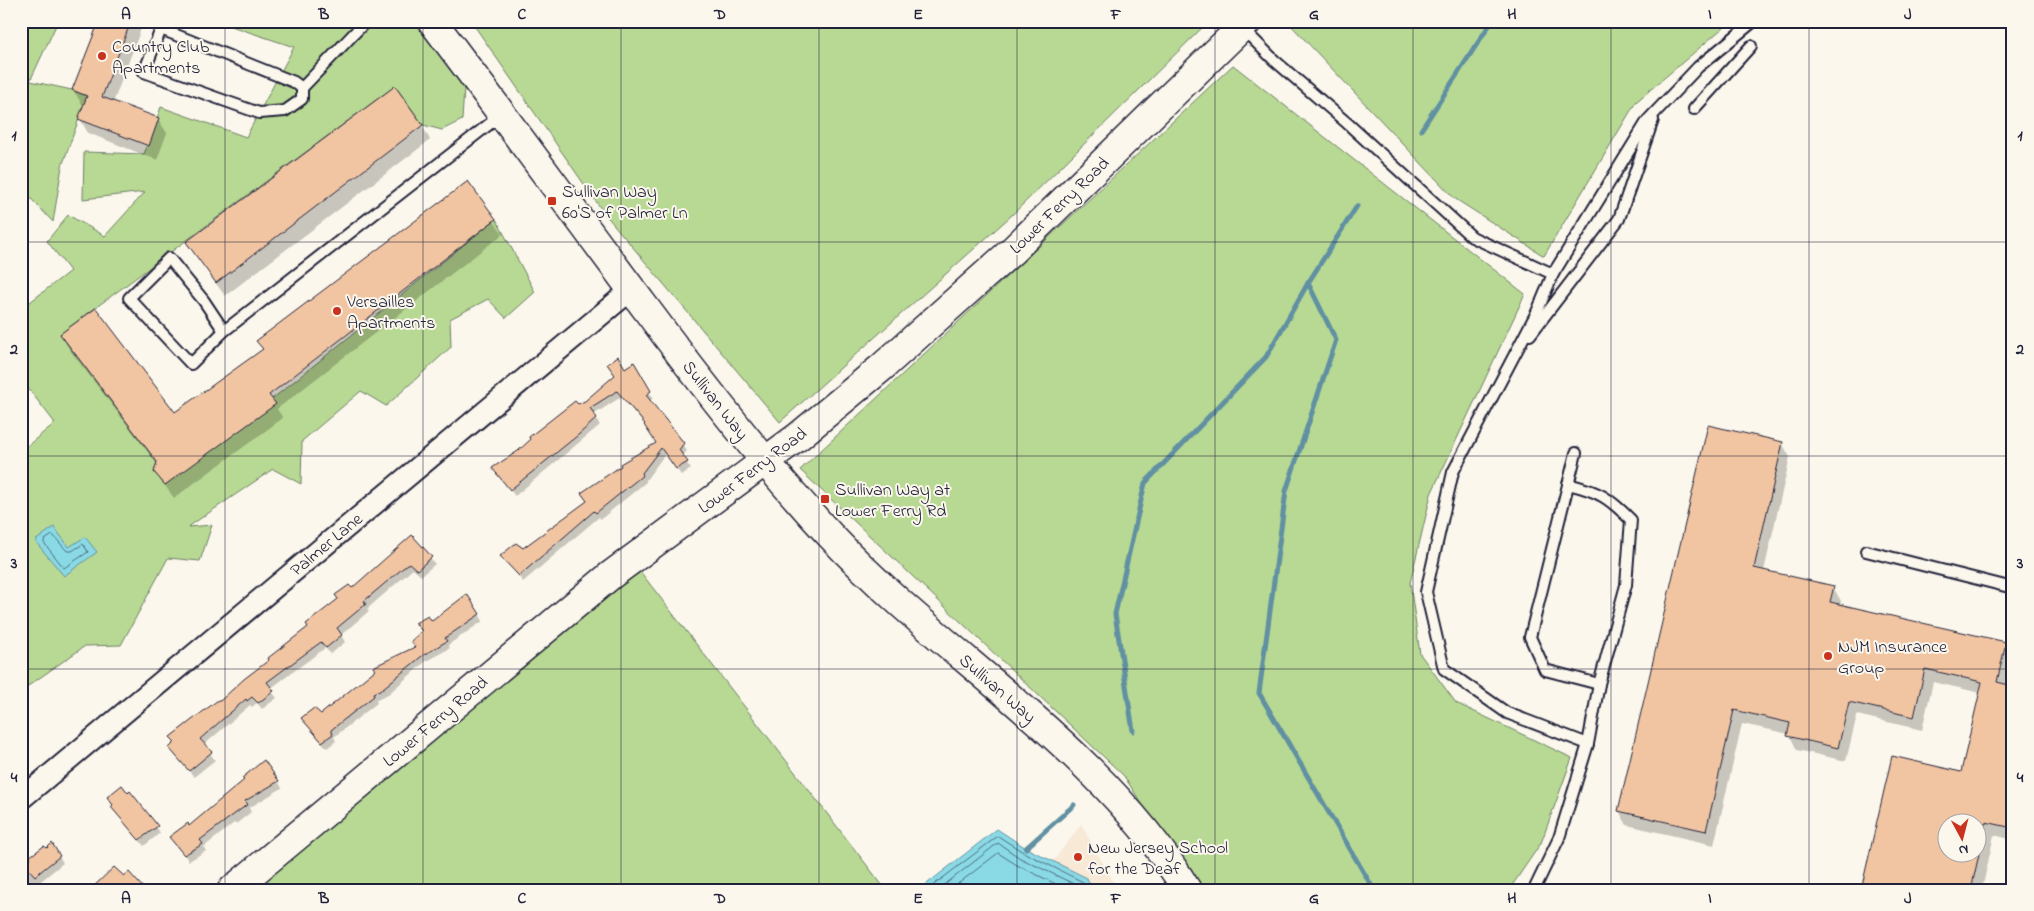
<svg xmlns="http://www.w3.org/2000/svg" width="2034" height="911" font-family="'Indie Flower',sans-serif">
  <rect width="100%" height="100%" fill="#fbf7ec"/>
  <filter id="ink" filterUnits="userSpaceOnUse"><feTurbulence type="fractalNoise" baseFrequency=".02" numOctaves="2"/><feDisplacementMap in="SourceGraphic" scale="10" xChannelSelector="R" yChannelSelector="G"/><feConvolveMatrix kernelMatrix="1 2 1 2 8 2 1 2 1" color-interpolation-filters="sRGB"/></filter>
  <g filter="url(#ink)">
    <polygon fill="#f8e8d6" points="1081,824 1118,890 1032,890"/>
    <g fill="#b8d993" stroke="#6d7e67">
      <polygon points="21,21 58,21 30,81 72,90 87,96 62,166 53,222 21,188"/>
      <polygon points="216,21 415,21 464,88 462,120 442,130 423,125 395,86 60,334 157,462 154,472 165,485 496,219 535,292 506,318 488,299 450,319 451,347 386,406 361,391 302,441 301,484 273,469 188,527 212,525 200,561 168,558 121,645 85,646 21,691 21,451 55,423 21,379 21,309 70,271 47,241 68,215 105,236 145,192 83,199 84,152 144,154 161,107 246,137 294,47"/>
      <polygon points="471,21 1209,21 1012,215 780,422 604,213"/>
      <polygon points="1287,21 1731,21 1636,102 1544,256 1454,198"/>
      <polygon points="1233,65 1525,294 1431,494 1410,583 1420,654 1456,703 1572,758 1541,843 1509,890 1197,890 1124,776 800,470"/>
      <polygon points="639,570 886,890 236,890"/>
    </g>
    <g fill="#8adae6" stroke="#6090a2">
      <polygon points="54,527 69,547 85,537 97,552 64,576 35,541"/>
      <polygon points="997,829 1026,848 1087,878 1092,890 919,890"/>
    </g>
    <g fill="#0003" fill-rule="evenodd">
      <polygon points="100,21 144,21 113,103 158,119 167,133 157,160 88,133 80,119 85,105 82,104 73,90"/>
      <polygon points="422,125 430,140 225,296 187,243"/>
      <polygon points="467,183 503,234 277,409 283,418 174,498 155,472 157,464 69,349 61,335 174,414 263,350 258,341"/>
      <polygon points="633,364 653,398 650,401 687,451 682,456 691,469 681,475 665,454 646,480 646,482 601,519 599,517 523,582 502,556 523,550 588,502 658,443 646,426 621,397 593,415 600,425 515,496 493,469 518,452 577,406 585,402"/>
      <path d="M1782 443 1790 457 1764 571 1833 587 1841 601 1840 606 2005 644 2013 657 2007 686 2013 687V840L1994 835 1982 890H1862L1962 774 1981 693 1933 682 1922 730 1857 715 1846 761 1797 750 1789 734 1742 724 1714 845 1627 825 1619 811ZM1946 824H1976V854H1946Z"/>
      <polygon points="412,536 435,564 421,576 413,569 367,609 369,611 341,635 345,642 331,654 325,648 270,689 277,698 262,709 257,703 252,707 250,705 204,745 215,760 194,777 171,748 175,743 172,738 220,703 310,628"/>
      <polygon points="479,614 483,621 448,645 450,648 425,662 386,696 376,700 377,703 334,737 336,741 327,748 307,725 303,718 321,716 416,648 431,623"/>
      <polygon points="278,781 282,788 249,808 251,812 236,824 234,823 204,847 206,851 189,861 170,837"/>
      <polygon points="113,807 156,826 160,833 144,846"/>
      <polygon points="44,847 59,856 63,863 30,890 21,890 21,864"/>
    </g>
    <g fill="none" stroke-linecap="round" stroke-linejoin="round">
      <g stroke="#4c6c7f" stroke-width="1">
        <polygon points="53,535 67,551 72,551 83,544 88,552 64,568 44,543 44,541"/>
        <polyline points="927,890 998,836 1023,852 1083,882 1087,890"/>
        <polyline points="938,890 998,843 1020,858 1078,886 1080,890"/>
        <polyline points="950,890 998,853 1017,865 1068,890"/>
      </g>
      <g stroke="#6090a2" stroke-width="5">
        <polyline points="1421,130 1492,21"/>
        <polyline points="1308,283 1336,340 1286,491 1259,693 1374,890"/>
        <polyline points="1133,731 1115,614 1145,483 1266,357 1308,283 1357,206"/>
        <polyline points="1026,848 1074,805"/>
      </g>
    </g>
    <g fill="#f2c5a2" stroke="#22223b">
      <polygon points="99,21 131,21 102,97 159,118 149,146 78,119 87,96 72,90"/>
      <polygon points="395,86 423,125 216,283 186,242"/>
      <polygon points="468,181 496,219 269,395 276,404 165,485 154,472 157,462 60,334 96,308 175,412 263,349 256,341"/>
      <polygon points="618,356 625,368 634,362 651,391 646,395 684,443 679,450 688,462 676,469 661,448 642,473 643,475 596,513 594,511 519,576 500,556 516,543 523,548 587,501 581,493 621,466 620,464 656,443 644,425 645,424 617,391 590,408 597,418 577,436 510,490 492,468 518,451 530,440 529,437 575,401 578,404 585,401 615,375 607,364"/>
      <polygon points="1708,425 1783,442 1754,568 1834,586 1830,602 2006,642 1997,682 2013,686 2013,828 1986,822 1986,824 1946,824 1946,854 1979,854 1971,890 1861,890 1892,756 1961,772 1982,682 1925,669 1914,717 1849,702 1838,748 1787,736 1790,723 1734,710 1706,831 1618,811"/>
      <polygon points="412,535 432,557 417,570 409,563 364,601 366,604 337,628 342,635 326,648 321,642 267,682 274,691 258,703 252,697 247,701 246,699 200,739 212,752 189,771 169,748 175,742 170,737 218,700 220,701 244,679 269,660 268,658 308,627 306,624 338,599 335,595 349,585 352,588"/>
      <polygon points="467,594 480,614 445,638 447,641 422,656 382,689 373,693 374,696 331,730 333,734 322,742 301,718 314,708 321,714 375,670 373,667 415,647 411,641 422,631 415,623 428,616 432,621"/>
      <polygon points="264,760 279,781 245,801 248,804 200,840 203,844 184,855 169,837 188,823 189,826 244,780 242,778"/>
      <polygon points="122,785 128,793 130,791 158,826 139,840 111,807 113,805 107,797"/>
      <polygon points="52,843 60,856 35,876 24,864 31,858 29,857 44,846 47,848"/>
      <polygon points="114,867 124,876 129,872 145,890 90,890"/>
    </g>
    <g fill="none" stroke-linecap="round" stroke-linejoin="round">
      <defs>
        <g id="lane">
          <polyline points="1242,28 1274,60 1347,123 1472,237 1553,274 1648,120 1698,67 1754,21"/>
          <polyline points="302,88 302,99 285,111 259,113 144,72 161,29 294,82 302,88 366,21"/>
          <polyline points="1694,109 1751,46"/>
          <polyline points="1553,274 1537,312 1453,472 1426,592 1444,669 1507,713 1588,744"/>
          <polyline points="224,331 204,301 169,258 129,298 191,364 224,331 501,115"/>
          <polyline points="1530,335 1619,219 1653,120"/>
          <polyline points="1576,453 1530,637 1545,670 1599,684"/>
          <polyline points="1866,551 2013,588"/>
          <path d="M1534 890 1559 838 1588 744 1599 684 1626 585 1631 520C1608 497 1600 492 1568 484"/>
        </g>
        <polyline id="street" points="21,799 632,289"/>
        <g id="secondary">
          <path d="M432 21C505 117 575 214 647 310 705 388 764 464 830 535 943 656 1100 747 1187 890"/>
          <polyline points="232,890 611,575 799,436 881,368 1013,250 1248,21"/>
        </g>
      </defs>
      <use href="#lane" stroke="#22223b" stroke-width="14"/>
      <use href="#street" stroke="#22223b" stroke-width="24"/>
      <use href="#secondary" stroke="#22223b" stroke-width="31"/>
      <use href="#lane" stroke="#fbf7ec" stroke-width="10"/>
      <use href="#street" stroke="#fbf7ec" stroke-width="20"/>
      <use href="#secondary" stroke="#fbf7ec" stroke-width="28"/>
    </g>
  </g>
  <path fill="none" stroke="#22223b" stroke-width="1" stroke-opacity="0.55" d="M225 21V890M423 21V890M621 21V890M819 21V890M1017 21V890M1215 21V890M1413 21V890M1611 21V890M1809 21V890M21 242H2013M21 456H2013M21 669H2013"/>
  <g fill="#c8321e" stroke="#fbf7ec" stroke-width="2">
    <circle cx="102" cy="56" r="5"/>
    <rect x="547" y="196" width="10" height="10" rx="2.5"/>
    <circle cx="337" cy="311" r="5"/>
    <rect x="820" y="494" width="10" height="10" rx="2.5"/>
    <circle cx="1828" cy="656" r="5"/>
    <circle cx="1078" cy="857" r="5"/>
  </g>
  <g text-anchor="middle" stroke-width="4" stroke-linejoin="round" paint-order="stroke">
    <g font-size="18" fill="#22223b" stroke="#fbf7ec" text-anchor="start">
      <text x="112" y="52">Country Club<tspan x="112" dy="21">Apartments</tspan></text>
      <text x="562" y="197">Sullivan Way<tspan x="562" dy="21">60'S of Palmer Ln</tspan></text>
      <text x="347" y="307">Versailles<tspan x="347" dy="21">Apartments</tspan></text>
      <text x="835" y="495">Sullivan Way at<tspan x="835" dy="21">Lower Ferry Rd</tspan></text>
      <text x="1838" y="652">NJM Insurance<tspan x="1838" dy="21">Group</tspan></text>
      <text x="1088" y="853">New Jersey School<tspan x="1088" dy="21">for the Deaf</tspan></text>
    </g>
    <g font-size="18" fill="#22223b" stroke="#fbf7ec">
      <text transform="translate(1059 205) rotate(-44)" y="6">Lower Ferry Road</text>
      <text transform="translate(716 400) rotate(52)" y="6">Sullivan Way</text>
      <text transform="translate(752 470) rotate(-37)" y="6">Lower Ferry Road</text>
      <text transform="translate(326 544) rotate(-40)" y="6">Palmer Lane</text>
      <text transform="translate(998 688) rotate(41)" y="6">Sullivan Way</text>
      <text transform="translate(435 721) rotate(-40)" y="6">Lower Ferry Road</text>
    </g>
  </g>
  <rect width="2034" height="911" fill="none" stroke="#fbf7ec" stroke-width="55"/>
  <g transform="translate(1962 838) rotate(173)"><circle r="24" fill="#fbf7ec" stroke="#a4a2a5"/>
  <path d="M0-4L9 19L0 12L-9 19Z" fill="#c8321e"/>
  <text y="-8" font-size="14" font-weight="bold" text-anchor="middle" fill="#22223b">N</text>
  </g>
  <rect x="28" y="28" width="1978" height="856" fill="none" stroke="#22223b" stroke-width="2"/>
  <g font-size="16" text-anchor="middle" font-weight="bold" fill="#22223b">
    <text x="126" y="19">A</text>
    <text x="324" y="19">B</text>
    <text x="522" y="19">C</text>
    <text x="720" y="19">D</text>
    <text x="918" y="19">E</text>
    <text x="1116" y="19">F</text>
    <text x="1314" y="19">G</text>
    <text x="1512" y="19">H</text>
    <text x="1710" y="19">I</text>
    <text x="1908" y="19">J</text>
    <text x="14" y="140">1</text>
    <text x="2020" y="140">1</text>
    <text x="14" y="354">2</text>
    <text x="2020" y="354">2</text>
    <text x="14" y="568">3</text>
    <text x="2020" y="568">3</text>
    <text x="14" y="782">4</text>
    <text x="2020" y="782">4</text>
    <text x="126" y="903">A</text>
    <text x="324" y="903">B</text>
    <text x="522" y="903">C</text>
    <text x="720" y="903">D</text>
    <text x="918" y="903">E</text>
    <text x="1116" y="903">F</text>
    <text x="1314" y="903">G</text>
    <text x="1512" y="903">H</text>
    <text x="1710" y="903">I</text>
    <text x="1908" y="903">J</text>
  </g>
</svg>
